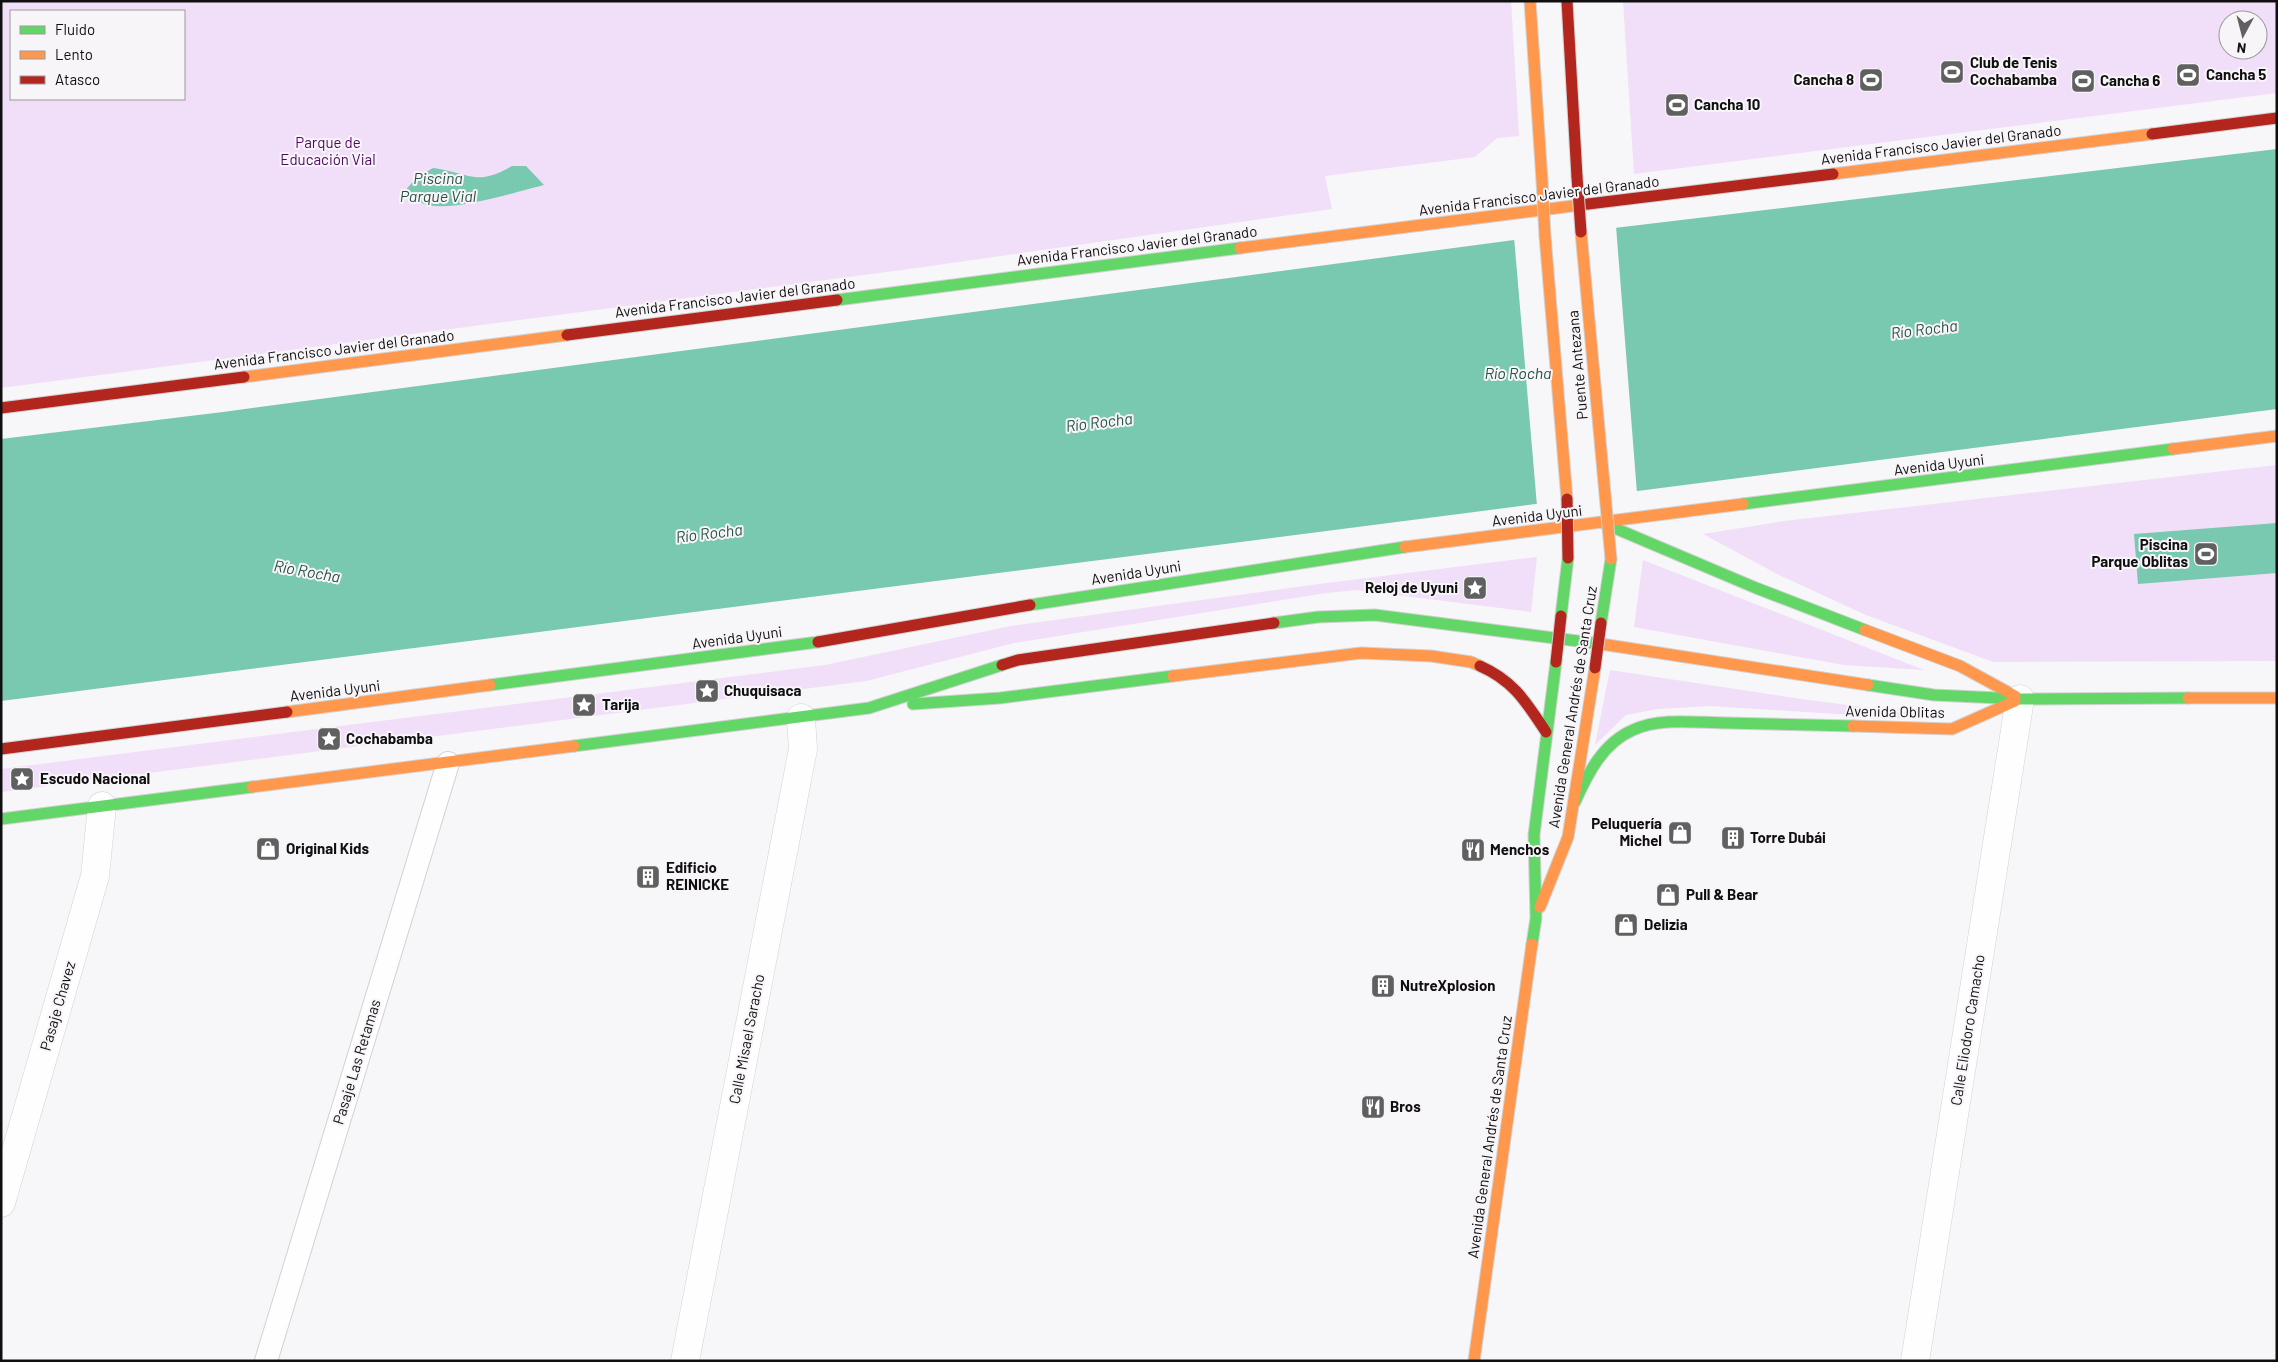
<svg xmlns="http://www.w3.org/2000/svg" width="2278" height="1362" font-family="Barlow,sans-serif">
  <rect width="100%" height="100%" fill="#f7f6f8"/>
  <g fill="#f1def8" fill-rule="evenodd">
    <path d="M1 1H1511L1519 136 1497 138 1475 157 1325 176 1332 209 902 270 1 388ZM11 11H184V99H11Z"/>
    <path d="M1623 1H2277V93L1634 174ZM2228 20H2258V50H2228Z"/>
    <polygon points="2277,465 2277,661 1993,662 1866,615 1779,575 1703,534 1784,521"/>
    <polygon points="1537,557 1531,612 1357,590 1326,593 1014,643 866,681 1,792 1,769 825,665 1011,626 1319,584"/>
    <polygon points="1643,560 1924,670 1844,665 1634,627"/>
    <polygon points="1610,670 1801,699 1933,716 1898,718 1712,706 1658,709 1626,715 1595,745"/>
  </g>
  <g fill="#79c8b0">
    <polygon points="2277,149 2277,409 1,701 1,439 223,412 1514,240"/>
    <path d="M512 166H526L544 185C515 192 451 213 424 204 417 201 410 196 404 192L416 178 433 168C470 173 476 187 512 166Z"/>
    <polygon points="2277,523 2277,573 2138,584 2134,534"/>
  </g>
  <polygon fill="#f7f6f8" points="1616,226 1637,493 1537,506 1514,237"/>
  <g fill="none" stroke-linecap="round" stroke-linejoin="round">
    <defs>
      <polyline id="lane" points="266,1361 448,763"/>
      <g id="street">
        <polyline points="1,1203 95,876 102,806"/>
        <polyline points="685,1361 803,749 801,718"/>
        <polyline points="1915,1361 2020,699"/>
      </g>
      <g id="fast">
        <polyline points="837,300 1240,248"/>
        <polyline points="1743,504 2173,449"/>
        <polyline points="1605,524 1756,588 1865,630"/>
        <polyline points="1030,605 1405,547"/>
        <polyline points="1561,616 1568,558"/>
        <polyline points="1274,623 1318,617 1375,615 1601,644"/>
        <polyline points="1601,623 1611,559"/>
        <polyline points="490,685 818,642"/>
        <polyline points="1868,685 1934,695 2020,699 2188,698"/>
        <polyline points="913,704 1000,698 1173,676"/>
        <polyline points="574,746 869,708 1002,665"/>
        <path d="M1575 802C1588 773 1603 743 1633 730 1661 717 1698 723 1727 723 1769 724 1811 725 1853 726"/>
        <polyline points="1,819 252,787"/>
        <polyline points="1532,944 1536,918 1534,835 1556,662"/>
      </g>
      <g id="slow">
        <polyline points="1530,1 1542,180"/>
        <polyline points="1833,174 2152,134"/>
        <polyline points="1581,232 1605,494"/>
        <polyline points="1545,236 1567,499"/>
        <polyline points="1240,248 1588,204"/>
        <polyline points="244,377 567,335"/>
        <polyline points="2173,449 2277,436"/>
        <polyline points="1405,547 1743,504"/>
        <polyline points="1865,630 1960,666 2015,696"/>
        <polyline points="1601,644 1868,685"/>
        <polyline points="1173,676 1361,653 1431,656 1471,662 1480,666"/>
        <polyline points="2188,698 2277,698"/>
        <polyline points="287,712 490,685"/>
        <polyline points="1853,726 1952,729 2015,701"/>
        <polyline points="252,787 574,746"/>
        <polyline points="1540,907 1568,837 1595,668"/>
        <polyline points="1474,1361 1532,944"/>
      </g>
      <g id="jam">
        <polyline points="1567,1 1577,177"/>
        <polyline points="2152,134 2277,118"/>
        <polyline points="1588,204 1833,174"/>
        <polyline points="567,335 837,300"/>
        <polyline points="1,408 244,377"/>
        <polyline points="818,642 1030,605"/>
        <polyline points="1002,665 1018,660 1274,623"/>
        <path d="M1480 666C1514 681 1526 702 1546 732"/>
        <polyline points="1,749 287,712"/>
      </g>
    </defs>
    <use href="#lane" stroke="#d3d2d3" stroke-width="24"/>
    <use href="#street" stroke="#d3d2d3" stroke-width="29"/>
    <use href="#fast" stroke="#d3d2d3" stroke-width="13"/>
    <use href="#slow" stroke="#d3d2d3" stroke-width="13"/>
    <use href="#jam" stroke="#d3d2d3" stroke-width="13"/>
    <use href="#lane" stroke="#fefefe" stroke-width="22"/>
    <use href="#street" stroke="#fefefe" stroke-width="28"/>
    <use href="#fast" stroke="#63d668" stroke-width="11"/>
    <use href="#slow" stroke="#ff974d" stroke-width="11"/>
    <use href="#jam" stroke="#b3261e" stroke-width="11"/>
    <defs>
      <g id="slow-bridge">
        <polyline points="1542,180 1545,236"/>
        <polyline points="1605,494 1611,559"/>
      </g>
      <g id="jam-bridge">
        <polyline points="1577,177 1581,232"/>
        <polyline points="1567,499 1568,558"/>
        <polyline points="1556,662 1561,616"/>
        <polyline points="1595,668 1601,623"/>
      </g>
    </defs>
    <use href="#slow-bridge" stroke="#d3d2d3" stroke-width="13" stroke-linecap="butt"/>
    <use href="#jam-bridge" stroke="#d3d2d3" stroke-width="13" stroke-linecap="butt"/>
    <use href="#slow-bridge" stroke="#ff974d" stroke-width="11"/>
    <use href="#jam-bridge" stroke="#b3261e" stroke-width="11"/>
  </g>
  <defs>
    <symbol id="stadium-square" viewBox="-11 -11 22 22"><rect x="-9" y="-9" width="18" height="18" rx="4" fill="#616061" stroke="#f8f5f9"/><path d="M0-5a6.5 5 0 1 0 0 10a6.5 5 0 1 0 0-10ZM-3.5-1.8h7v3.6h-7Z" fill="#fff"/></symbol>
    <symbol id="sight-square" viewBox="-11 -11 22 22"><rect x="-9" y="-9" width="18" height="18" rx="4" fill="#616061" stroke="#f8f5f9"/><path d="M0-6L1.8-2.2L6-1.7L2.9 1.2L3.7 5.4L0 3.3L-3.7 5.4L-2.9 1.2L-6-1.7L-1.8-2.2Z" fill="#fff"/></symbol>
    <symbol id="shop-square" viewBox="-11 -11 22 22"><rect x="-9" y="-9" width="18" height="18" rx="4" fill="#616061" stroke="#f8f5f9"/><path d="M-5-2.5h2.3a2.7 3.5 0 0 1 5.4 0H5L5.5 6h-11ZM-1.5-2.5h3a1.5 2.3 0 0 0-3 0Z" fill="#fff"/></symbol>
    <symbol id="building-square" viewBox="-11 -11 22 22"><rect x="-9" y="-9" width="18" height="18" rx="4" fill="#616061" stroke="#f8f5f9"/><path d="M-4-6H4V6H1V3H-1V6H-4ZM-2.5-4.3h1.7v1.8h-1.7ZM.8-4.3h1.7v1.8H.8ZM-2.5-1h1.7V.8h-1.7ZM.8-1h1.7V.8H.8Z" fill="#fff"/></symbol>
    <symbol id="restaurant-square" viewBox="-11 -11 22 22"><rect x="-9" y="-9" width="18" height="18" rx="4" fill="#616061" stroke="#f8f5f9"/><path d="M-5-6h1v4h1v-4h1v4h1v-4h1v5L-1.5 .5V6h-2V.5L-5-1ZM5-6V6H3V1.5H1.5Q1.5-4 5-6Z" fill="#fff"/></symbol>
  </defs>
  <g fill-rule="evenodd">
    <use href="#stadium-square" x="1938" y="58" width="28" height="28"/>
    <use href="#stadium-square" x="2174" y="61" width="28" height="28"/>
    <use href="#stadium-square" x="1857" y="66" width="28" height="28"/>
    <use href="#stadium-square" x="2069" y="67" width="28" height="28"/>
    <use href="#stadium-square" x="1663" y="91" width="28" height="28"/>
    <use href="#stadium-square" x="2192" y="540" width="28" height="28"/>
    <use href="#sight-square" x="1461" y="574" width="28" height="28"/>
    <use href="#sight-square" x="693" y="677" width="28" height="28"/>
    <use href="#sight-square" x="570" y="691" width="28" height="28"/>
    <use href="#sight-square" x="315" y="725" width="28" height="28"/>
    <use href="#sight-square" x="8" y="765" width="28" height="28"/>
    <use href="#shop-square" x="1666" y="819" width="28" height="28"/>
    <use href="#building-square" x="1719" y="824" width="28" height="28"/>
    <use href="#shop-square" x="254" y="835" width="28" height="28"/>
    <use href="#restaurant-square" x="1459" y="836" width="28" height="28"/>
    <use href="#building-square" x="634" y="863" width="28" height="28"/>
    <use href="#shop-square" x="1654" y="881" width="28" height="28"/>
    <use href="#shop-square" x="1612" y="911" width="28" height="28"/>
    <use href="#building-square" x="1369" y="972" width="28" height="28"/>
    <use href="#restaurant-square" x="1359" y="1093" width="28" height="28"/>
  </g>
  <g text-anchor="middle" stroke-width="4" stroke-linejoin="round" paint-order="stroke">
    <g font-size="15" font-weight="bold" fill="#100f10" stroke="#f8f5f9" text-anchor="start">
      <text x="1970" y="68">Club de Tenis<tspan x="1970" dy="17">Cochabamba</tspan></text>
      <text x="2206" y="80">Cancha 5</text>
      <text x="1854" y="85" text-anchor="end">Cancha 8</text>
      <text x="2100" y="86">Cancha 6</text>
      <text x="1694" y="110">Cancha 10</text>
      <text x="2188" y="550" text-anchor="end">Piscina<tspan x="2188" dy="17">Parque Oblitas</tspan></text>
      <text x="1458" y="593" text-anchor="end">Reloj de Uyuni</text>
      <text x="724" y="696">Chuquisaca</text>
      <text x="602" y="710">Tarija</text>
      <text x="346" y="744">Cochabamba</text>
      <text x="40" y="784">Escudo Nacional</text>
      <text x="1662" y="829" text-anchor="end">Peluquería<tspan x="1662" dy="17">Michel</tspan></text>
      <text x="1750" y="843">Torre Dubái</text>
      <text x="286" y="854">Original Kids</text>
      <text x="1490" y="855">Menchos</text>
      <text x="666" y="873">Edificio<tspan x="666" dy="17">REINICKE</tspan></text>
      <text x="1686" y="900">Pull &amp; Bear</text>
      <text x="1644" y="930">Delizia</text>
      <text x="1400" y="991">NutreXplosion</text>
      <text x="1390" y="1112">Bros</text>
    </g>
    <g font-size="15" fill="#4f0963" stroke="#f8f5f9">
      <text x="328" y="148">Parque de<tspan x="328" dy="17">Educación Vial</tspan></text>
    </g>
    <g font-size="15" fill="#100f10" stroke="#f8f5f9">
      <text transform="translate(1941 145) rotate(-7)" y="5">Avenida Francisco Javier del Granado</text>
      <text transform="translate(1539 196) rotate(-7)" y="5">Avenida Francisco Javier del Granado</text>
      <text transform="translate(1137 246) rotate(-7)" y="5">Avenida Francisco Javier del Granado</text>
      <text transform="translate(735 298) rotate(-7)" y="5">Avenida Francisco Javier del Granado</text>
      <text transform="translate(334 350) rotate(-7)" y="5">Avenida Francisco Javier del Granado</text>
      <text transform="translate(1578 365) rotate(-95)" y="5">Puente Antezana</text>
      <text transform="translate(1939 465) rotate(-7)" y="5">Avenida Uyuni</text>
      <text transform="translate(1537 516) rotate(-7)" y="5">Avenida Uyuni</text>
      <text transform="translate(1136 573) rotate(-9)" y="5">Avenida Uyuni</text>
      <text transform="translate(737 638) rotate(-8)" y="5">Avenida Uyuni</text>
      <text transform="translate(335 691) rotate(-7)" y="5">Avenida Uyuni</text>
      <text transform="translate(1573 707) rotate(-81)" y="5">Avenida General Andrés de Santa Cruz</text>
      <text transform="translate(1895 712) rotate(1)" y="5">Avenida Oblitas</text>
      <text transform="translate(58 1006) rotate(-74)" y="5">Pasaje Chavez</text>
      <text transform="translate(1968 1030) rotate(-81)" y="5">Calle Eliodoro Camacho</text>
      <text transform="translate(747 1039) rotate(-79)" y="5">Calle Misael Saracho</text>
      <text transform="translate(357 1062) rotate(-73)" y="5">Pasaje Las Retamas</text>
      <text transform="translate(1490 1137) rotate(-82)" y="5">Avenida General Andrés de Santa Cruz</text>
    </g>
    <g font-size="16" font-style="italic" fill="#245343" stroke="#f8f5f9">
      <text x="438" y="184">Piscina<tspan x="438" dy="18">Parque Vial</tspan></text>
      <text transform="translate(1924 329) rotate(-7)" y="6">Río Rocha</text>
      <text x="1518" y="379">Río Rocha</text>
      <text transform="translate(1099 422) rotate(-7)" y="6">Río Rocha</text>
      <text transform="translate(709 533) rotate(-7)" y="6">Río Rocha</text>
      <text transform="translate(307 571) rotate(10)" y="6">Río Rocha</text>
    </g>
  </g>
  <rect width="2278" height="1362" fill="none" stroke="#100f10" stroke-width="5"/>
  <rect x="10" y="10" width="175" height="90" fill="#f8f5f9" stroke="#9b999c"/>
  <rect x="20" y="26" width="25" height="8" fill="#63d668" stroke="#9b999c"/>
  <text x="55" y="35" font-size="15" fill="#100f10">Fluido</text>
  <rect x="20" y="51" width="25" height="8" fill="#ff974d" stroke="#9b999c"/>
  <text x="55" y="60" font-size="15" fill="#100f10">Lento</text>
  <rect x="20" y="76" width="25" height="8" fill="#b3261e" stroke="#9b999c"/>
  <text x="55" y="85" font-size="15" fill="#100f10">Atasco</text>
  <g transform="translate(2243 35) rotate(187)"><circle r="24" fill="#f8f5f9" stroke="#9b999c"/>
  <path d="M0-4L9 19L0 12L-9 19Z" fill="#616061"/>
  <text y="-8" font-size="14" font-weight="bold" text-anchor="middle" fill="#100f10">N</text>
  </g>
</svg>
